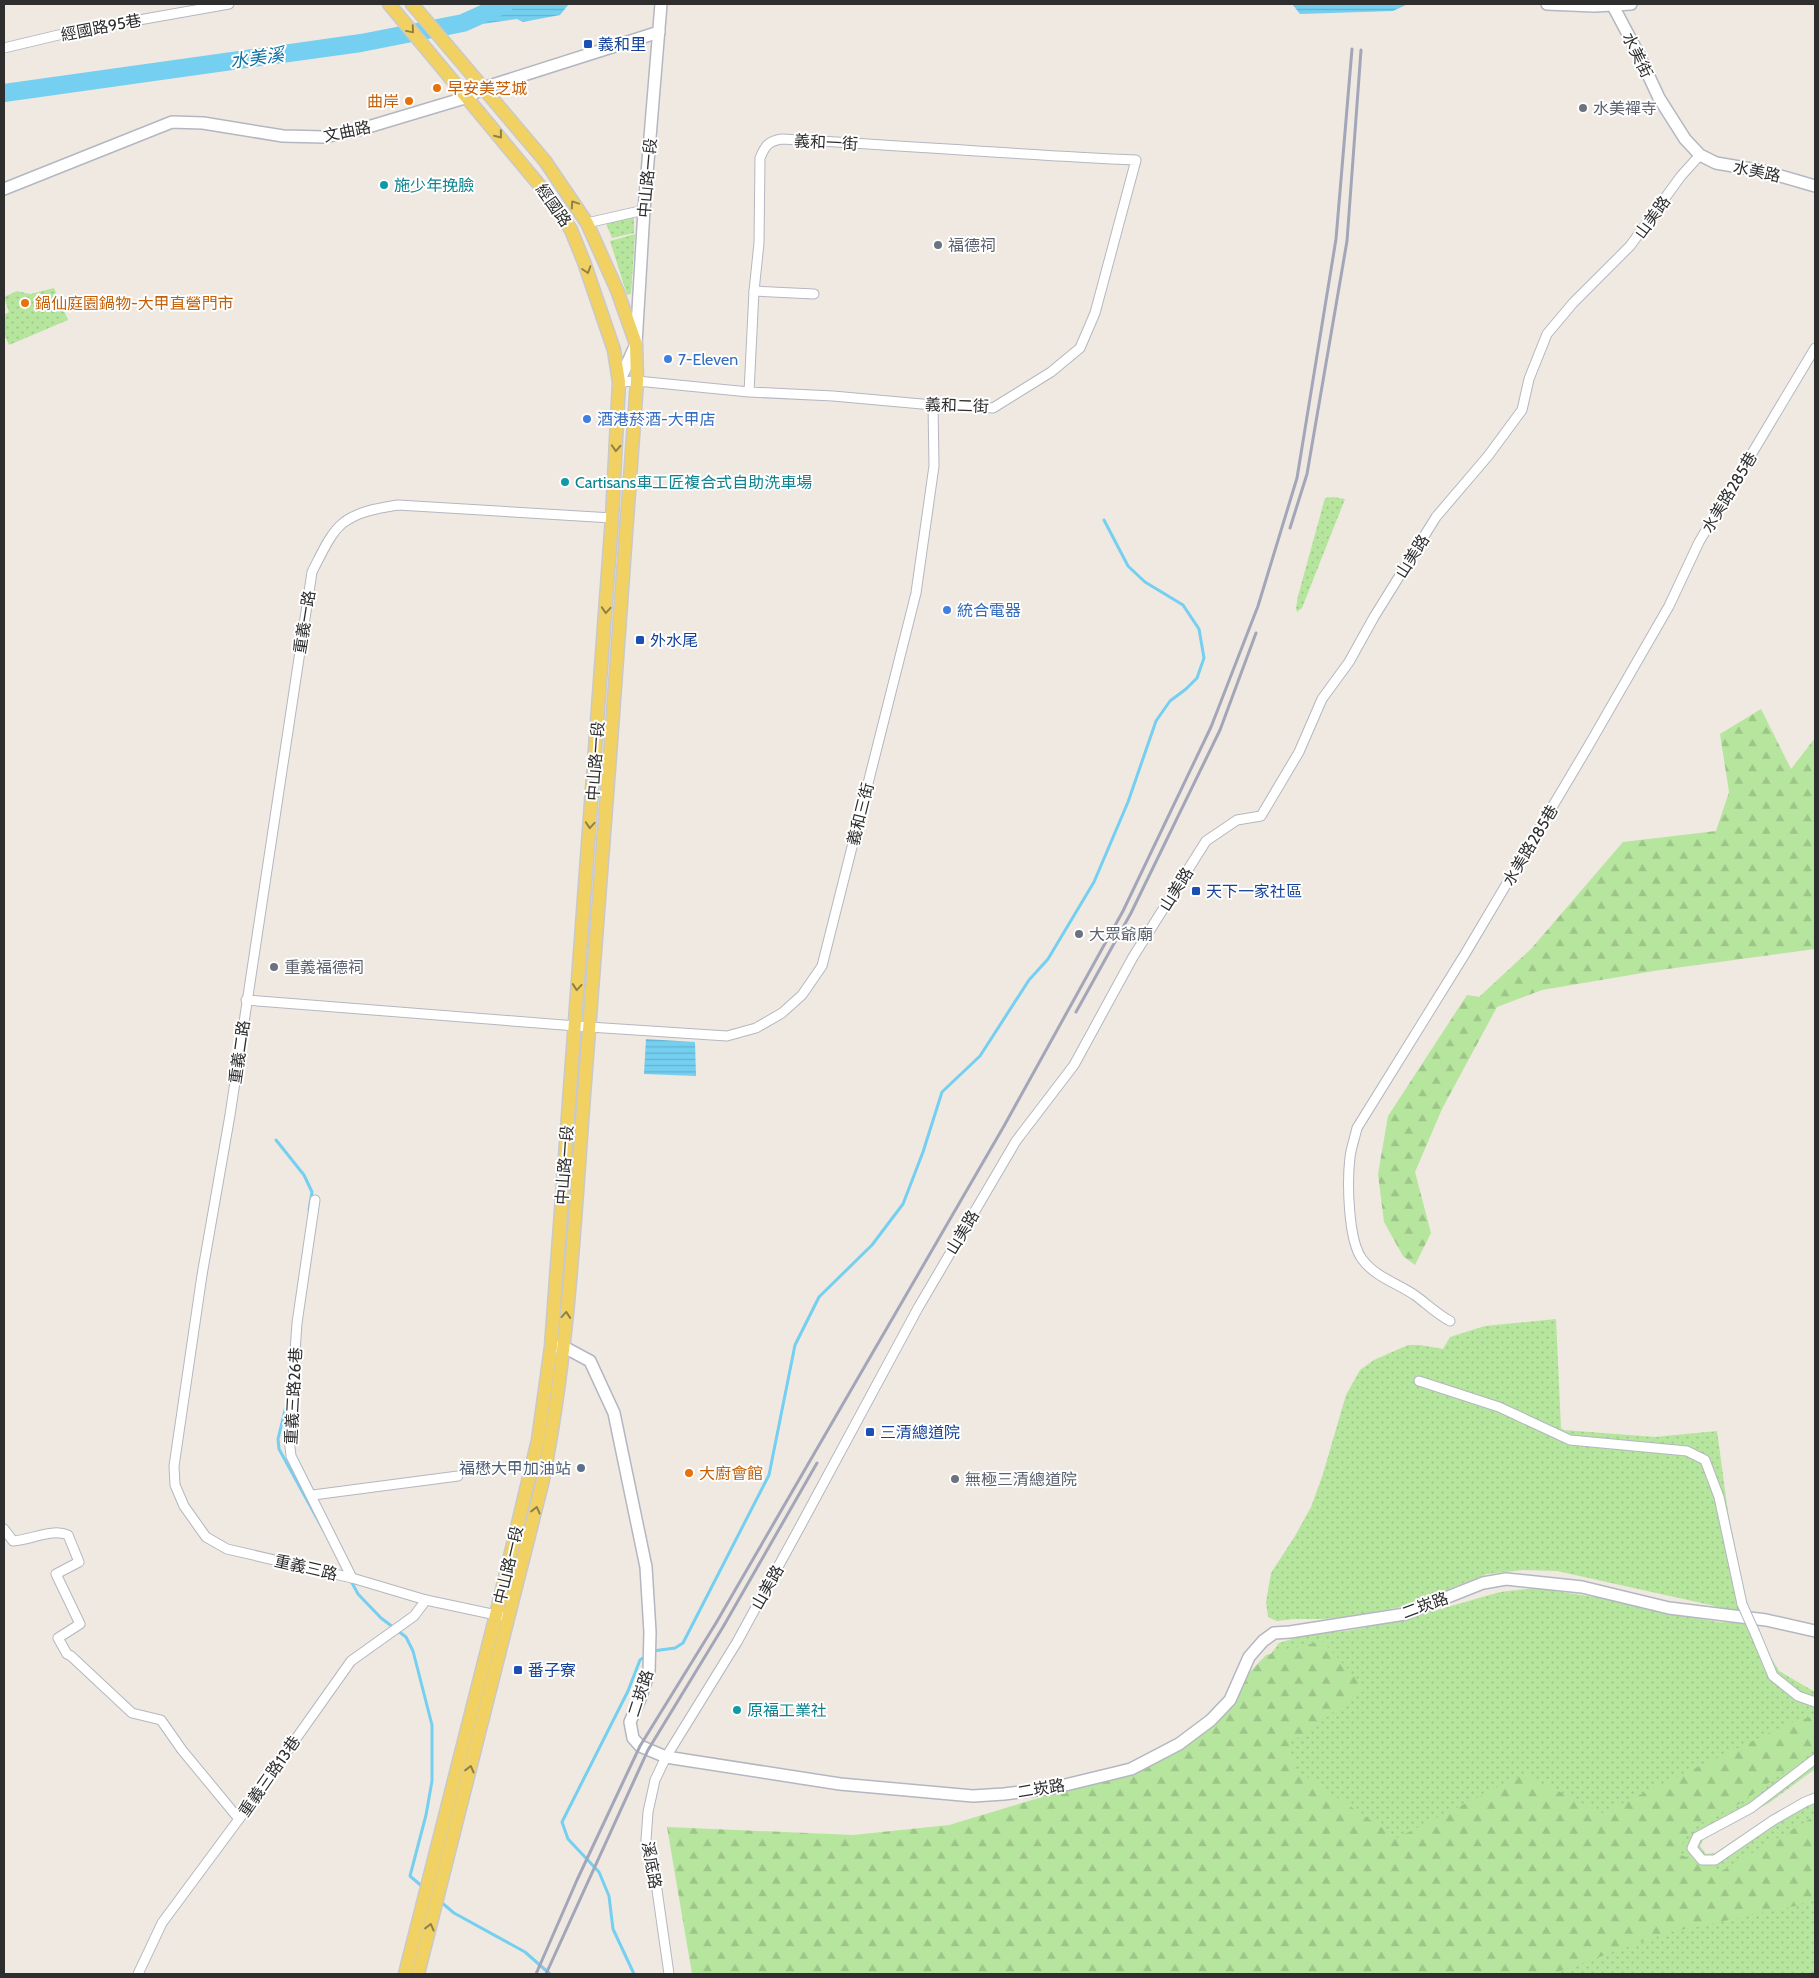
<svg xmlns="http://www.w3.org/2000/svg" width="1819" height="1978" font-family="Cabin,'Noto Sans TC',sans-serif">
  <defs>
    <pattern id="grass-dots" width="8" height="8" patternUnits="userSpaceOnUse" patternTransform="scale(1.25)"><rect width="8" height="8" fill="#b6e59e"/><path d="M2 2h.1M6 6h.1" fill="none" stroke="#9dc588" stroke-width="1.8" stroke-linecap="round"/></pattern>
    <pattern id="forest-firs" width="22" height="20" patternUnits="userSpaceOnUse" patternTransform="scale(1.25)"><rect width="22" height="20" fill="#b6e59e"/><path d="M5 1l3.5 6h-7zM16 11l3.5 6h-7z" fill="#9dc588"/></pattern>
    <pattern id="water-rules" width="6" height="5" patternUnits="userSpaceOnUse" patternTransform="scale(1.25)"><rect width="6" height="5" fill="#75cff0"/><path d="M0 2.5h6" fill="none" stroke="#66b2ce"/></pattern>
  </defs>
  <rect width="100%" height="100%" fill="#efe9e1"/>
  <g fill="url(#grass-dots)">
    <polygon points="634,214 634,233 612,238 605,221"/>
    <polygon points="635,234 631,294 627,295 610,241"/>
    <polygon points="54,288 68,320 9,345 4,334 4,315 9,312 4,297 17,291 30,294"/>
    <polygon points="1333,497 1345,499 1302,608 1297,612 1296,608 1298,596 1325,498"/>
    <polygon points="1556,1319 1561,1428 1564,1430 1655,1437 1717,1431 1728,1512 1748,1610 1757,1634 1779,1671 1815,1692 1815,1769 1769,1803 1704,1838 1700,1846 1706,1854 1715,1853 1775,1813 1815,1792 1815,1974 1509,1974 1397,1852 1278,1775 1264,1663 1279,1643 1308,1634 1346,1631 1399,1621 1500,1592 1535,1588 1608,1599 1649,1610 1724,1623 1715,1606 1557,1571 1523,1570 1487,1574 1405,1606 1355,1616 1323,1619 1294,1619 1277,1621 1268,1617 1266,1602 1271,1573 1295,1536 1311,1507 1322,1477 1346,1395 1360,1370 1374,1360 1408,1345 1420,1345 1443,1349 1450,1337 1485,1326"/>
  </g>
  <g fill="url(#forest-firs)">
    <polygon points="1761,709 1791,769 1815,738 1815,949 1660,970 1542,990 1497,1007 1442,1109 1415,1172 1431,1233 1415,1265 1403,1256 1384,1222 1378,1174 1388,1116 1467,995 1479,997 1531,949 1623,842 1716,831 1729,792 1720,734"/>
    <polygon points="1322,1641 1366,1689 1289,1744 1295,1769 1397,1838 1524,1774 1602,1813 1790,1723 1815,1716 1815,1750 1739,1804 1691,1828 1677,1853 1720,1872 1815,1816 1815,1895 1800,1905 1666,1933 1552,1974 692,1974 667,1827 853,1835 949,1825 1141,1767 1199,1725 1266,1655"/>
  </g>
  <g fill="url(#water-rules)">
    <polygon points="494,4 569,4 560,15 523,22 517,19 468,26 460,24"/>
    <polygon points="1292,4 1408,4 1393,11 1300,14"/>
    <polygon points="646,1039 695,1042 696,1076 644,1074"/>
  </g>
  <g fill="none" stroke-linecap="round" stroke-linejoin="round">
    <g stroke="#75cff0" stroke-width="3">
      <polyline points="276,1140 304,1175 312,1192 309,1210"/>
      <polyline points="288,1398 278,1439 279,1449 324,1531"/>
      <polyline points="351,1581 358,1594 381,1618 406,1637 413,1651 432,1725 432,1781 426,1815 410,1876 424,1888"/>
      <polyline points="653,1651 675,1648 683,1643 769,1475 795,1345 819,1297 872,1245 903,1204 923,1152 942,1092 980,1056 1029,980 1048,959 1094,882 1128,802 1156,721 1170,701 1186,689 1197,678 1204,658 1199,629 1183,605 1145,582 1128,566 1104,520"/>
      <polyline points="441,1902 454,1913 525,1952 550,1974"/>
      <polyline points="634,1974 613,1929 609,1896 599,1872 568,1839 562,1822 628,1691 640,1660 646,1656"/>
    </g>
    <polyline stroke="#75cff0" stroke-width="18" points="4,93 361,43 463,23 505,4"/>
    <defs>
      <g id="street">
        <polyline points="4,48 71,32 229,4"/>
        <polyline points="587,223 644,210"/>
        <polyline points="754,291 814,294"/>
        <path d="M619 382 637 381 749 392 833 396 933 405 993 408 1051 372 1080 348 1095 313 1136 160C1018 155 900 145 782 139 768 141 765 146 760 158L759 243 754 291 749 392"/>
        <polyline points="246,1000 589,1027 727,1036 756,1028 782,1013 802,995 822,966 916,593 934,466 933,405"/>
        <polyline points="315,1200 297,1323 289,1438 291,1456 352,1578"/>
        <path d="M1450 1321C1437 1314 1428 1305 1416 1296 1398 1283 1376 1278 1362 1259 1348 1240 1347 1182 1350 1157 1351 1148 1355 1137 1357 1128L1465 954 1589 745 1669 606 1699 542 1815 348"/>
        <polyline points="1419,1381 1499,1407 1570,1440 1687,1451 1705,1460 1719,1497 1742,1604"/>
        <polyline points="313,1495 458,1476"/>
        <path d="M4 1529 13 1541C31 1540 52 1528 68 1535L79 1562 56 1574 80 1624 58 1638 67 1654 71 1656 132 1713 161 1720 182 1750 239 1819"/>
        <path d="M501 1616 426 1600 352 1578 227 1549 206 1537 184 1506 175 1485 174 1466 202 1275 230 1115 312 572C320 557 330 533 343 523 358 511 380 508 398 505L612 518"/>
        <polyline points="1755,1633 1773,1676 1798,1696 1815,1702"/>
        <polyline points="1815,1759 1751,1808 1697,1837 1692,1848 1702,1860 1715,1860 1772,1821 1805,1802 1815,1798"/>
        <polyline points="138,1974 162,1923 239,1819 351,1661 414,1616 426,1600"/>
        <polyline points="669,1974 654,1869 646,1840 648,1812 655,1780 666,1757 737,1642 802,1523 918,1308 1016,1141 1074,1065 1133,957 1206,841 1237,820 1261,816 1299,752 1322,699 1349,662 1374,617 1436,517 1488,456 1522,410 1529,379 1547,334 1573,303 1630,246 1681,176 1700,155"/>
      </g>
      <g id="secondary">
        <polyline points="1547,4 1594,6 1631,4"/>
        <polyline points="1612,4 1639,55 1659,98 1685,139 1700,155 1716,163 1763,171 1815,186"/>
        <polyline points="4,189 172,122 203,123 283,136 324,137 358,130 468,97 483,88 659,32"/>
        <polyline points="619,382 636,344 644,210 661,4"/>
        <polyline points="556,1347 564,1347 590,1361 614,1413 646,1567 650,1632 649,1672 640,1699 630,1722 633,1738 640,1746 666,1757 840,1784 973,1796 1004,1794 1053,1788 1131,1769 1179,1744 1211,1720 1230,1700 1249,1657 1263,1641 1274,1633 1290,1632 1405,1614 1483,1583 1506,1579 1582,1587 1669,1608 1766,1620 1815,1631"/>
      </g>
      <g id="primary">
        <polyline points="389,4 555,204 571,230 584,262 614,350 619,382 612,518 551,1347 538,1440 496,1615 405,1974"/>
        <path d="M412 4 545 161 587 223 617 290 636 344 637 381C621 610 604 840 586 1069 575 1207 570 1348 542 1484L418 1974"/>
      </g>
    </defs>
    <use href="#street" stroke="#b4b7c1" stroke-width="11"/>
    <use href="#secondary" stroke="#b4b7c1" stroke-width="14"/>
    <use href="#primary" stroke="#c9c9c9" stroke-width="15"/>
    <use href="#street" stroke="#fff" stroke-width="9"/>
    <use href="#secondary" stroke="#fff" stroke-width="11"/>
    <use href="#primary" stroke="#f2d163" stroke-width="12"/>
    <g stroke="#a3a6b8" stroke-width="3">
      <polyline points="1290,528 1307,474 1347,241 1361,50"/>
      <polyline points="1076,1012 1131,913 1220,730 1256,633"/>
      <polyline points="536,1974 577,1880 640,1746 716,1623 1004,1126 1123,911 1211,727 1258,606 1297,478 1336,239 1352,49"/>
      <polyline points="546,1974 648,1750 723,1627 817,1463"/>
    </g>
    <defs>
      <polyline id="street-bridge" points="1742,1604 1755,1633"/>
    </defs>
    <use href="#street-bridge" stroke="#b4b7c1" stroke-width="11" stroke-linecap="butt"/>
    <use href="#street-bridge" stroke="#fff" stroke-width="9"/>
  </g>
  <defs><path id="oneway-chevron" d="M-2-3.5L2.5 0L-2 3.5" fill="none" stroke-width="1.6" stroke-linecap="round" stroke-linejoin="round" transform="scale(1.25)"/></defs>
  <g stroke="#908048">
    <use href="#oneway-chevron" transform="translate(411 30) rotate(50)"/>
    <use href="#oneway-chevron" transform="translate(499 135) rotate(51)"/>
    <use href="#oneway-chevron" transform="translate(574 204) rotate(-124)"/>
    <use href="#oneway-chevron" transform="translate(587 270) rotate(72)"/>
    <use href="#oneway-chevron" transform="translate(616 448) rotate(93)"/>
    <use href="#oneway-chevron" transform="translate(606 610) rotate(94)"/>
    <use href="#oneway-chevron" transform="translate(590 825) rotate(94)"/>
    <use href="#oneway-chevron" transform="translate(577 987) rotate(95)"/>
    <use href="#oneway-chevron" transform="translate(566 1315) rotate(-85)"/>
    <use href="#oneway-chevron" transform="translate(536 1510) rotate(-76)"/>
    <use href="#oneway-chevron" transform="translate(470 1769) rotate(-76)"/>
    <use href="#oneway-chevron" transform="translate(430 1927) rotate(-76)"/>
  </g>
  <g fill="#1a4fb4" stroke="#fff" stroke-width="2">
    <rect x="583" y="39" width="10" height="10" rx="2.5"/>
    <rect x="635" y="635" width="10" height="10" rx="2.5"/>
    <rect x="1191" y="886" width="10" height="10" rx="2.5"/>
    <rect x="865" y="1427" width="10" height="10" rx="2.5"/>
    <rect x="513" y="1665" width="10" height="10" rx="2.5"/>
  </g>
  <g fill="#e8710a" stroke="#fff" stroke-width="2">
    <circle cx="437" cy="88" r="5"/>
    <circle cx="409" cy="101" r="5"/>
    <circle cx="25" cy="303" r="5"/>
    <circle cx="689" cy="1473" r="5"/>
  </g>
  <g fill="#6b7280" stroke="#fff" stroke-width="2">
    <circle cx="1583" cy="108" r="5"/>
    <circle cx="938" cy="245" r="5"/>
    <circle cx="1079" cy="934" r="5"/>
    <circle cx="274" cy="967" r="5"/>
    <circle cx="955" cy="1479" r="5"/>
  </g>
  <g fill="#0f9aa8" stroke="#fff" stroke-width="2">
    <circle cx="384" cy="185" r="5"/>
    <circle cx="565" cy="482" r="5"/>
    <circle cx="737" cy="1710" r="5"/>
  </g>
  <g fill="#3f7fe0" stroke="#fff" stroke-width="2">
    <circle cx="668" cy="359" r="5"/>
    <circle cx="587" cy="419" r="5"/>
    <circle cx="947" cy="610" r="5"/>
  </g>
  <circle fill="#5c6f8a" stroke="#fff" stroke-width="2" cx="581" cy="1468" r="5"/>
  <g text-anchor="middle" stroke-width="4" stroke-linejoin="round" paint-order="stroke">
    <g font-size="16" fill="#2e2e2e" stroke="#fff">
      <text transform="translate(101 27) rotate(-11)" y="6">經國路95巷</text>
      <text transform="translate(1638 55) rotate(64)" y="6">水美街</text>
      <text transform="translate(347 131) rotate(-12)" y="6">文曲路</text>
      <text transform="translate(826 142) rotate(3)" y="6">義和一街</text>
      <text transform="translate(1757 171) rotate(12)" y="6">水美路</text>
      <text transform="translate(647 178) rotate(-85)" y="6">中山路一段</text>
      <text transform="translate(554 205) rotate(55)" y="6">經國路</text>
      <text transform="translate(1652 217) rotate(-54)" y="6">山美路</text>
      <text transform="translate(957 405) rotate(2)" y="6">義和二街</text>
      <text transform="translate(1729 492) rotate(-59)" y="6">水美路285巷</text>
      <text transform="translate(1412 556) rotate(-58)" y="6">山美路</text>
      <text transform="translate(304 622) rotate(-81)" y="6">重義一路</text>
      <text transform="translate(595 761) rotate(-86)" y="6">中山路一段</text>
      <text transform="translate(860 814) rotate(-76)" y="6">義和三街</text>
      <text transform="translate(1530 845) rotate(-59)" y="6">水美路285巷</text>
      <text transform="translate(1176 889) rotate(-58)" y="6">山美路</text>
      <text transform="translate(239 1052) rotate(-82)" y="6">重義二路</text>
      <text transform="translate(564 1165) rotate(-86)" y="6">中山路一段</text>
      <text transform="translate(962 1232) rotate(-59)" y="6">山美路</text>
      <text transform="translate(293 1396) rotate(-87)" y="6">重義三路26巷</text>
      <text transform="translate(508 1565) rotate(-77)" y="6">中山路一段</text>
      <text transform="translate(306 1567) rotate(13)" y="6">重義三路</text>
      <text transform="translate(767 1587) rotate(-61)" y="6">山美路</text>
      <text transform="translate(1425 1605) rotate(-20)" y="6">二崁路</text>
      <text transform="translate(640 1693) rotate(-72)" y="6">二崁路</text>
      <text transform="translate(269 1776) rotate(-55)" y="6">重義三路13巷</text>
      <text transform="translate(1041 1788) rotate(-9)" y="6">二崁路</text>
      <text transform="translate(652 1865) rotate(80)" y="6">溪底路</text>
    </g>
    <g font-size="16" fill="#164399" stroke="#fff" text-anchor="start">
      <text x="598" y="50">義和里</text>
      <text x="650" y="646">外水尾</text>
      <text x="1206" y="897">天下一家社區</text>
      <text x="880" y="1438">三清總道院</text>
      <text x="528" y="1676">番子寮</text>
    </g>
    <g font-size="16" fill="#c56008" stroke="#fff" text-anchor="start">
      <text x="447" y="94">早安美芝城</text>
      <text x="399" y="107" text-anchor="end">曲岸</text>
      <text x="35" y="309">鍋仙庭園鍋物-大甲直營門市</text>
      <text x="699" y="1479">大廚會館</text>
    </g>
    <g font-size="16" fill="#5b616d" stroke="#fff" text-anchor="start">
      <text x="1593" y="114">水美禪寺</text>
      <text x="948" y="251">福德祠</text>
      <text x="1089" y="940">大眾爺廟</text>
      <text x="284" y="973">重義福德祠</text>
      <text x="965" y="1485">無極三清總道院</text>
    </g>
    <g font-size="16" fill="#0d838f" stroke="#fff" text-anchor="start">
      <text x="394" y="191">施少年挽臉</text>
      <text x="575" y="488">Cartisans車工匠複合式自助洗車場</text>
      <text x="747" y="1716">原福工業社</text>
    </g>
    <g font-size="16" fill="#366cbe" stroke="#fff" text-anchor="start">
      <text x="678" y="365">7-Eleven</text>
      <text x="597" y="425">酒港菸酒-大甲店</text>
      <text x="957" y="616">統合電器</text>
    </g>
    <g font-size="16" fill="#4e5e75" stroke="#fff" text-anchor="end">
      <text x="571" y="1474">福懋大甲加油站</text>
    </g>
    <g font-size="18" font-style="italic" fill="#0d6fa3" stroke="#fff">
      <text transform="translate(257 58) rotate(-8)" y="6">水美溪</text>
    </g>
  </g>
  <rect width="1819" height="1978" fill="none" stroke="#2e2e2e" stroke-width="10"/>
</svg>
